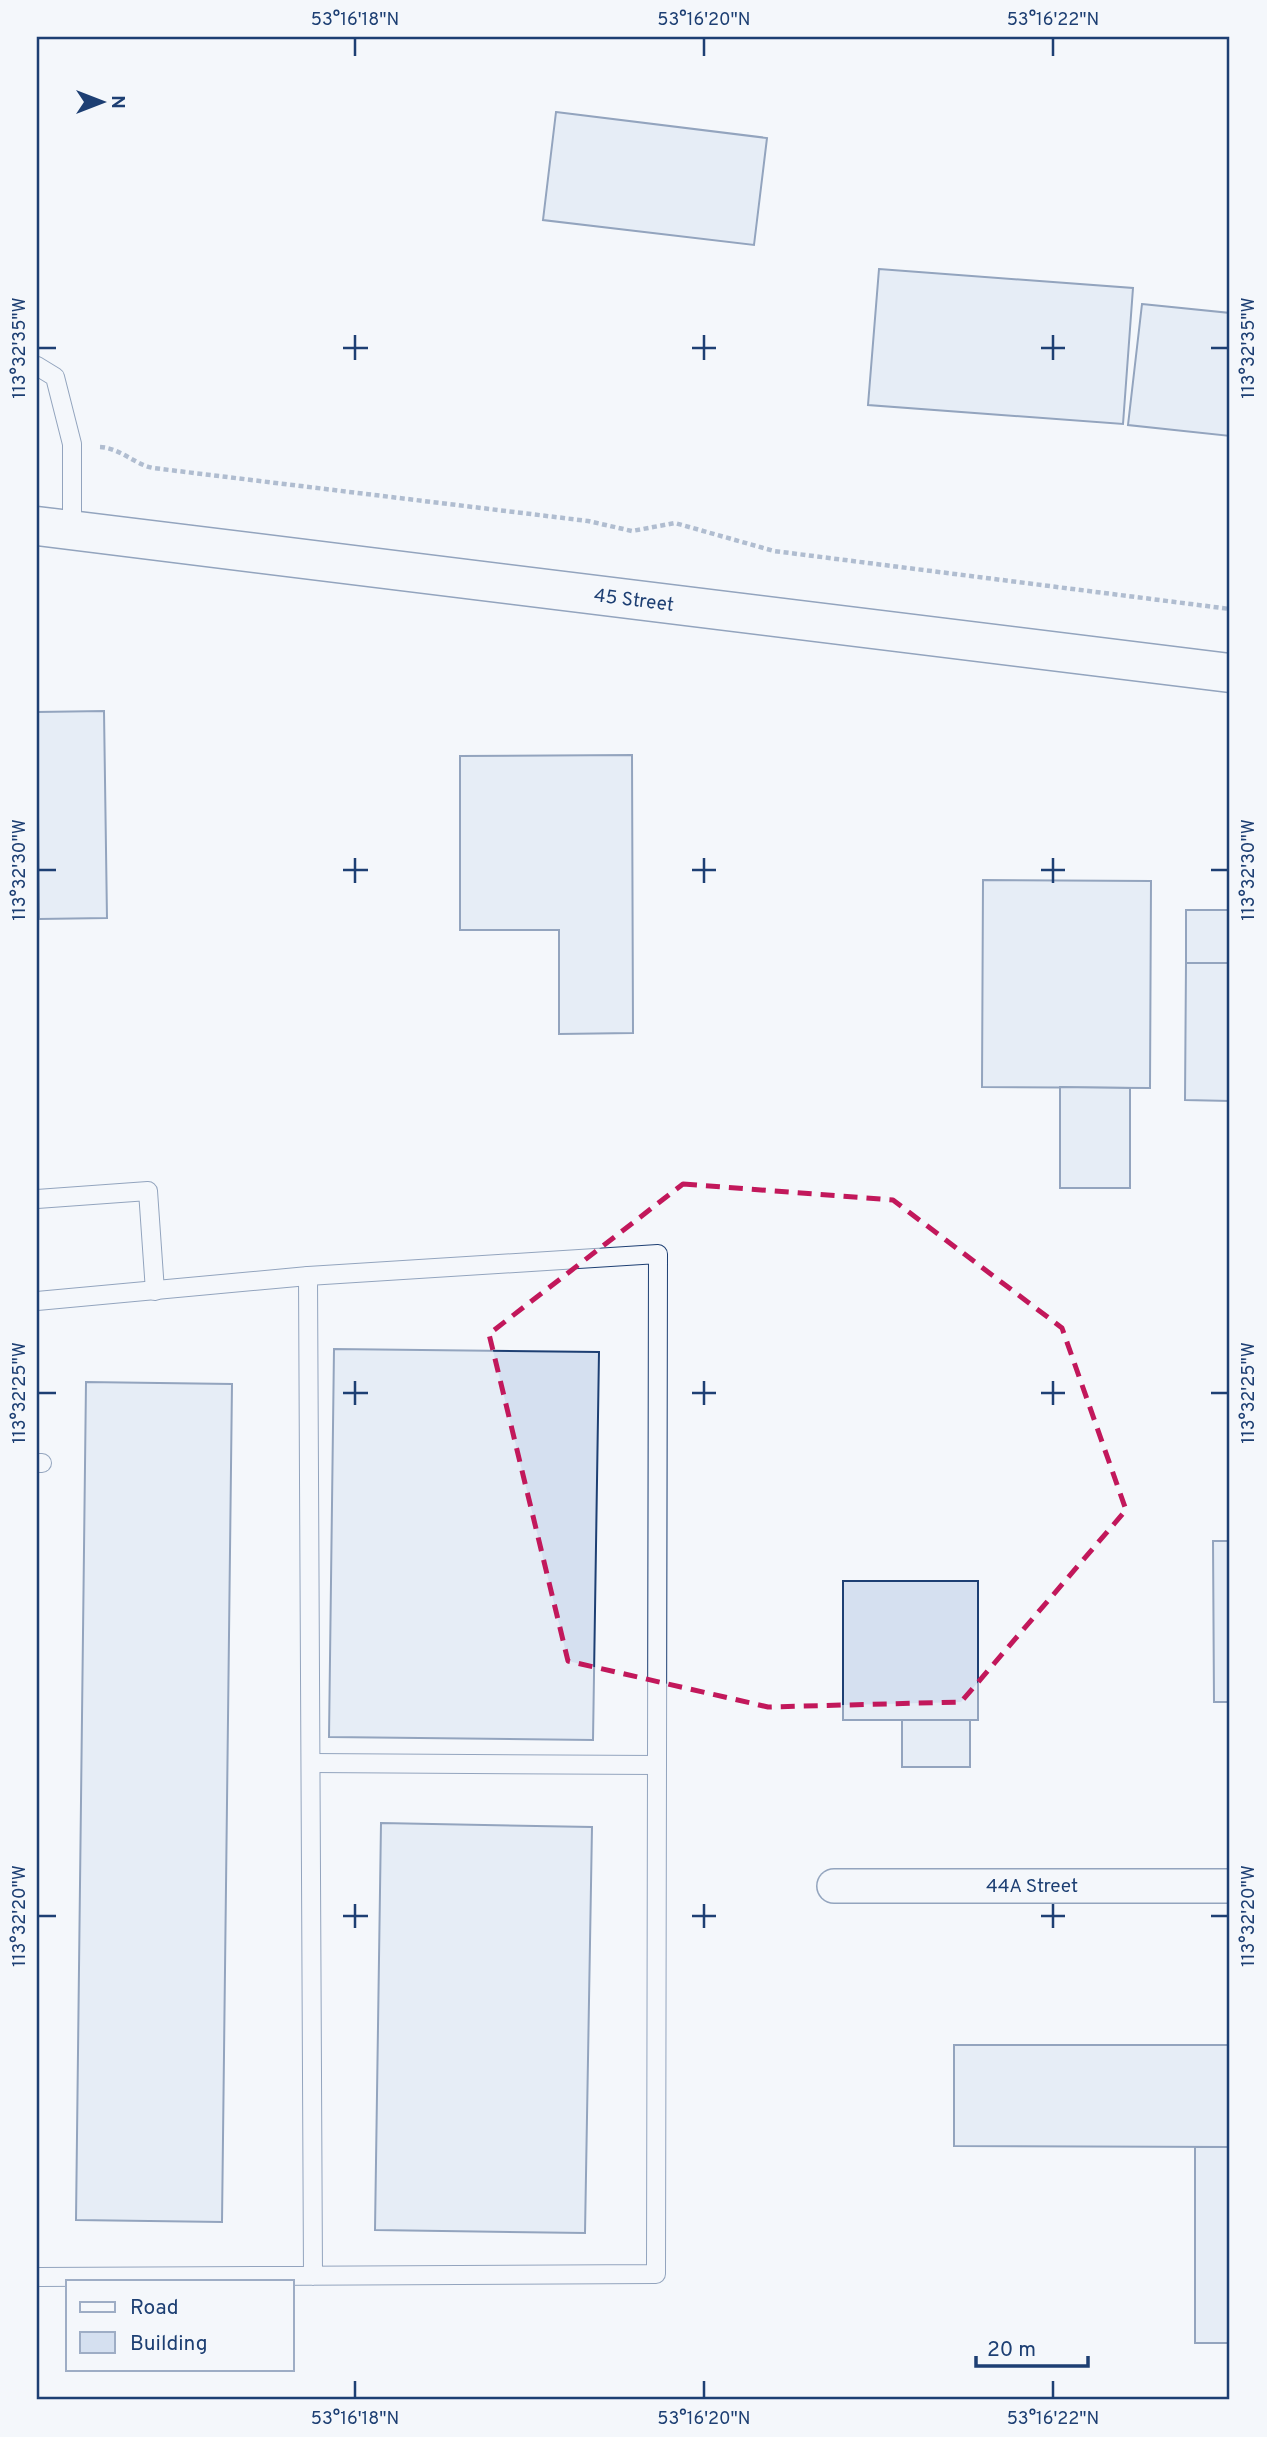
<svg xmlns="http://www.w3.org/2000/svg" width="1267" height="2437" font-family="Overpass,sans-serif">
  <rect width="100%" height="100%" fill="#f4f7fb"/>
  <g fill="#d5e0f0" stroke="#1d3f73" stroke-width="2">
    <polygon points="556,112 767,138 754,245 543,220"/>
    <polygon points="879,269 1133,288 1123,424 868,405"/>
    <polygon points="1142,304 1230,313 1230,436 1128,425"/>
    <polygon points="104,711 107,918 39,919 37,712"/>
    <polygon points="632,755 633,1033 559,1034 559,930 460,930 460,756"/>
    <polygon points="983,880 1151,881 1150,1088 982,1087"/>
    <rect x="1186" y="910" width="44" height="53"/>
    <polygon points="1186,963 1230,963 1230,1101 1185,1100"/>
    <polygon points="1060,1087 1130,1088 1130,1188 1060,1188"/>
    <polygon points="334,1349 599,1352 593,1740 329,1737"/>
    <polygon points="86,1382 232,1384 222,2222 76,2220"/>
    <polygon points="1213,1541 1230,1541 1230,1702 1214,1702"/>
    <rect x="843" y="1581" width="135" height="139"/>
    <rect x="902" y="1720" width="68" height="47"/>
    <polygon points="381,1823 592,1827 585,2233 375,2230"/>
    <polygon points="954,2045 1230,2045 1230,2147 954,2146"/>
    <rect x="1195" y="2147" width="35" height="196"/>
  </g>
  <g fill="none" stroke-linecap="round" stroke-linejoin="round">
    <defs>
      <g id="lane">
        <polyline points="37,366 55,377 72,444 72,530"/>
        <polyline points="37,1199 148,1191 155,1291"/>
        <polyline points="37,1301 308,1276"/>
        <polyline points="37,1463 42,1463"/>
        <polyline points="311,1763 657,1765"/>
        <polyline points="37,2277 656,2274 658,1254 308,1276 313,2276"/>
      </g>
      <polyline id="street" points="834,1886 1230,1886"/>
      <polyline id="secondary" points="37,526 1230,673"/>
    </defs>
    <use href="#lane" stroke="#1d3f73" stroke-width="20"/>
    <use href="#street" stroke="#1d3f73" stroke-width="36"/>
    <use href="#secondary" stroke="#1d3f73" stroke-width="41"/>
    <path stroke="#5e769c" stroke-width="4.5" stroke-dasharray="5 3.5" stroke-linecap="butt" d="M100 447C120 448 134 464 153 468L588 521 632 531 675 523 774 551 1230 609"/>
    <use href="#lane" stroke="#f4f7fb" stroke-width="18"/>
    <use href="#street" stroke="#f4f7fb" stroke-width="33"/>
    <use href="#secondary" stroke="#f4f7fb" stroke-width="38"/>
  </g>
  <path d="M0 0H1267V2437H0ZM683 1184 893 1200 1062 1328 1126 1510 961 1702 768 1707 568 1661 489 1334Z" fill="#f4f7fb" fill-opacity=".55" fill-rule="evenodd"/>
  <path fill="none" stroke="#c2185b" stroke-width="5" stroke-dasharray="14 9" stroke-linejoin="round" d="M683 1184 893 1200 1062 1328 1126 1510 961 1702 768 1707 568 1661 489 1334Z"/>
  <path fill="none" stroke="#1d3f73" stroke-width="2.5" d="M355 38V56M704 38V56M1053 38V56M355 335V360M704 335V360M1053 335V360M38 348H56M343 348H368M692 348H716M1041 348H1065M1211 348H1228M355 858V883M704 858V883M1053 858V883M38 870H56M343 870H368M692 870H716M1041 870H1065M1211 870H1228M355 1381V1405M704 1381V1405M1053 1381V1405M38 1393H56M343 1393H368M692 1393H716M1041 1393H1065M1211 1393H1228M355 1904V1928M704 1904V1928M1053 1904V1928M38 1916H56M343 1916H368M692 1916H716M1041 1916H1065M1211 1916H1228M355 2381V2398M704 2381V2398M1053 2381V2398"/>
  <g text-anchor="middle" stroke-width="5" stroke-linejoin="round" paint-order="stroke">
    <g font-size="19" fill="#1d3f73" stroke="#f4f7fb">
      <text transform="translate(634 599) rotate(7)" y="7">45 Street</text>
      <text x="1032" y="1892">44A Street</text>
    </g>
  </g>
  <rect width="1267" height="2437" fill="none" stroke="#f4f7fb" stroke-width="77"/>
  <rect x="66" y="2280" width="228" height="91" fill="#f4f7fb" stroke="#9eadc5" stroke-width="2"/>
  <rect x="80" y="2302" width="35" height="10" fill="#f4f7fb" stroke="#9eadc5" stroke-width="2"/>
  <text x="130" y="2314" font-size="21" fill="#1d3f73">Road</text>
  <rect x="80" y="2332" width="35" height="21" fill="#d5e0f0" stroke="#9eadc5" stroke-width="2"/>
  <text x="130" y="2350" font-size="21" fill="#1d3f73">Building</text>
  <g transform="translate(102 102) rotate(90)" stroke="#f4f7fb" stroke-width="5" paint-order="stroke">
  <path d="M0-5L12 26L0 18L-12 26Z" fill="#1d3f73"/>
  <text y="-10" font-size="19" font-weight="bold" text-anchor="middle" fill="#1d3f73">N</text>
  </g>
  <path d="M976 2356v10h112v-10" fill="none" stroke="#1d3f73" stroke-width="3.5"/>
  <text x="987" y="2356" font-size="21" fill="#1d3f73" stroke="#f4f7fb" stroke-width="5" paint-order="stroke">20 m</text>
  <rect x="38" y="38" width="1190" height="2360" fill="none" stroke="#1d3f73" stroke-width="2.5"/>
  <g font-size="18" text-anchor="middle" fill="#1d3f73">
    <text x="355" y="25">53°16'18"N</text>
    <text x="704" y="25">53°16'20"N</text>
    <text x="1053" y="25">53°16'22"N</text>
    <text transform="translate(1248 348) rotate(-90)" y="6">113°32'35"W</text>
    <text transform="translate(19 348) rotate(-90)" y="6">113°32'35"W</text>
    <text transform="translate(19 870) rotate(-90)" y="6">113°32'30"W</text>
    <text transform="translate(1248 870) rotate(-90)" y="6">113°32'30"W</text>
    <text transform="translate(1248 1393) rotate(-90)" y="6">113°32'25"W</text>
    <text transform="translate(19 1393) rotate(-90)" y="6">113°32'25"W</text>
    <text transform="translate(1248 1916) rotate(-90)" y="6">113°32'20"W</text>
    <text transform="translate(19 1916) rotate(-90)" y="6">113°32'20"W</text>
    <text x="355" y="2424">53°16'18"N</text>
    <text x="704" y="2424">53°16'20"N</text>
    <text x="1053" y="2424">53°16'22"N</text>
  </g>
</svg>
